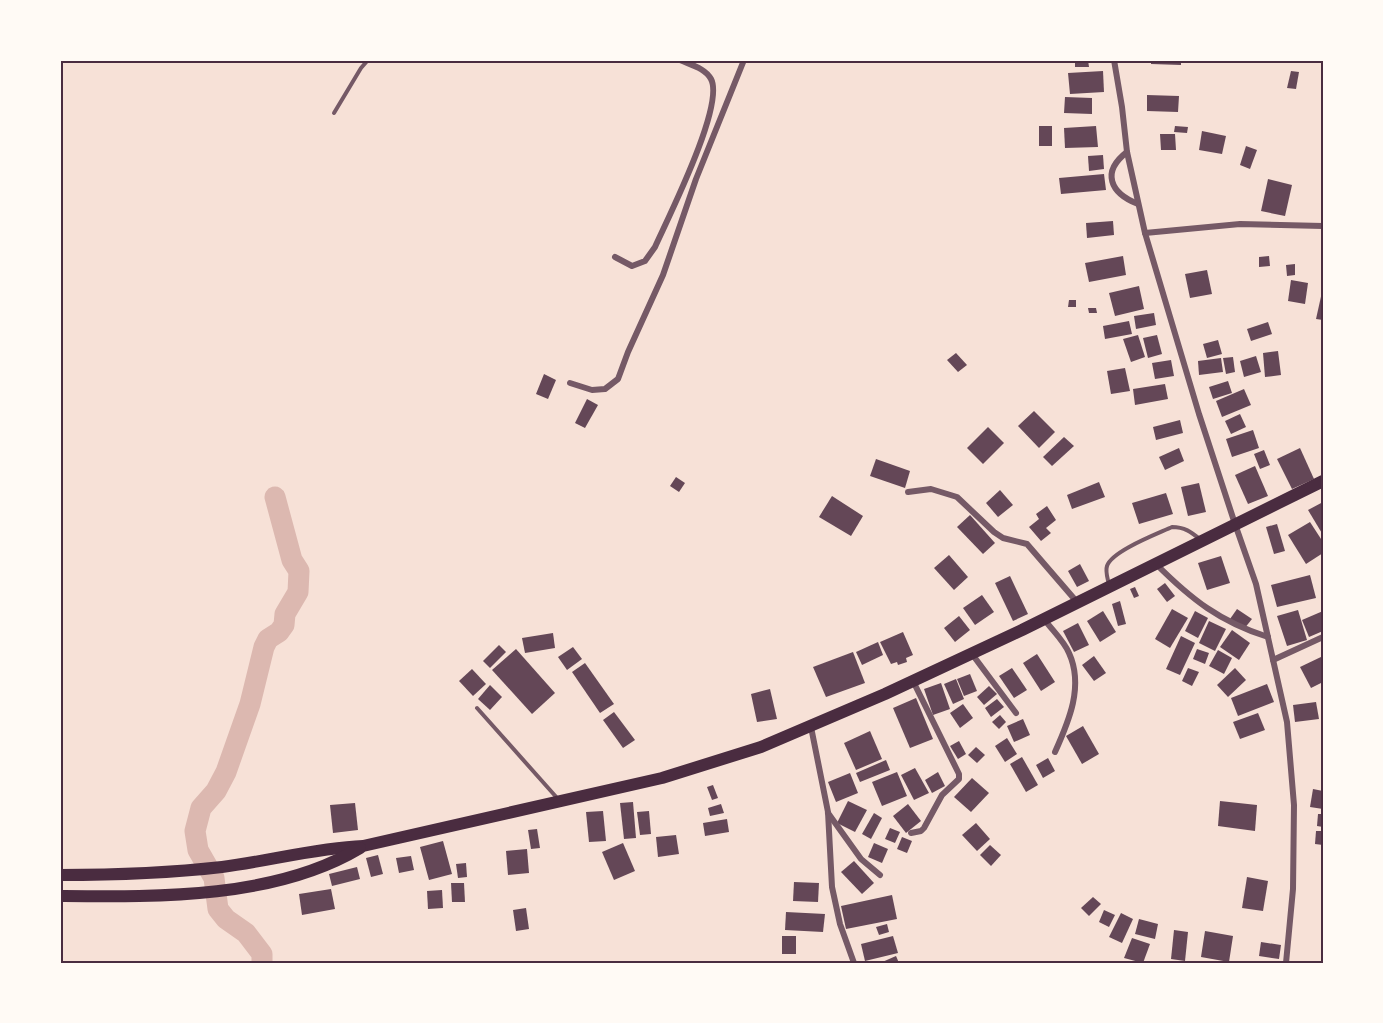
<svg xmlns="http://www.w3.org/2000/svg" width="1383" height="1023" font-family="'DejaVu Sans',sans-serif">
  <rect width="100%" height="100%" fill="#f7e1d7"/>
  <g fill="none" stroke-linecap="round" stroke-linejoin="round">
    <polyline stroke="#dcb8b0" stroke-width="21" points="262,963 262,954 246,933 226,919 218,909 214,878 198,850 195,831 201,808 216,791 226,772 250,704 264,647 268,639 279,632 284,625 285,614 298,592 299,571 292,560 275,497"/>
  </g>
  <g fill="#644757">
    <polygon points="1075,60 1088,60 1089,67 1075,67"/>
    <polygon points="1151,60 1181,60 1181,65 1151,64"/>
    <polygon points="1103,71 1104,92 1070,94 1068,73"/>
    <polygon points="1291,71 1299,72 1296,89 1287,88"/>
    <polygon points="1147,95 1179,96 1178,112 1147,111"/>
    <polygon points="1065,97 1092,98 1092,114 1064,113"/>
    <rect x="1039" y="126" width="13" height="20"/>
    <polygon points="1096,126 1098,147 1065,148 1064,128"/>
    <polygon points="1175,126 1188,127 1187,133 1174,132"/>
    <polygon points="1202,131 1226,136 1222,154 1199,150"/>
    <polygon points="1160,134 1175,134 1176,150 1161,150"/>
    <polygon points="1246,146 1257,150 1250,169 1240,165"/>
    <polygon points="1103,155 1104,169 1089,171 1088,156"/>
    <polygon points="1104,174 1106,190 1061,194 1059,178"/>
    <polygon points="1268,179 1292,185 1285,216 1261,211"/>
    <polygon points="1113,221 1114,235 1087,238 1086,223"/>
    <polygon points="1123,256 1126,275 1089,282 1085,263"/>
    <polygon points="1269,256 1270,266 1259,267 1259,257"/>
    <polygon points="1295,264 1295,275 1287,276 1286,265"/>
    <polygon points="1207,270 1212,294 1190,298 1185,274"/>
    <polygon points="1291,280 1308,283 1305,304 1288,301"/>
    <polygon points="1139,286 1144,309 1115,316 1109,293"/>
    <polygon points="1322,292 1323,292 1323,320 1316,319"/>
    <polygon points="1069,300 1076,300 1076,307 1068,307"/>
    <polygon points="1088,308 1096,308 1097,313 1089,313"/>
    <polygon points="1154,313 1156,325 1136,329 1134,316"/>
    <polygon points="1129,321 1132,334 1105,339 1103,326"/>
    <polygon points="1268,322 1272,334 1251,341 1247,329"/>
    <polygon points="1138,335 1145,357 1131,362 1123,339"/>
    <polygon points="1157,335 1162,354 1148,358 1143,338"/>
    <polygon points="1218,340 1222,354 1207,358 1203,344"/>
    <polygon points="1278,351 1281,375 1265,377 1263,353"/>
    <polygon points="956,353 967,365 958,372 947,360"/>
    <polygon points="1256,356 1261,372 1244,377 1240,361"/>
    <polygon points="1233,357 1235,372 1226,374 1223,358"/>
    <polygon points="1221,358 1223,372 1199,375 1198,361"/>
    <polygon points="1171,360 1174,376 1155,379 1152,363"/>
    <polygon points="1125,368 1130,391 1111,394 1107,371"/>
    <polygon points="544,374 556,380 548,399 536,394"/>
    <polygon points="1228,381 1232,393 1213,399 1209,387"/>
    <polygon points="1165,384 1168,399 1135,405 1133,389"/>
    <polygon points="1244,389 1251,405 1222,417 1216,401"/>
    <polygon points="587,399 598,405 585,428 575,423"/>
    <polygon points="1034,411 1055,432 1039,448 1018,426"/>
    <polygon points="1240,414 1246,427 1231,434 1225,421"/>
    <polygon points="1180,420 1183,433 1156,440 1153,427"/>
    <polygon points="988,427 1004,443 983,464 967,448"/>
    <polygon points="1253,430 1259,448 1232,457 1226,439"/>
    <polygon points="1064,437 1074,446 1052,466 1043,457"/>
    <polygon points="1179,448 1184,461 1165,470 1159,457"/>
    <polygon points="1300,448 1314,479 1292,489 1277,459"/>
    <polygon points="1264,450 1270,465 1260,469 1254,454"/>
    <polygon points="876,459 910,471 905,488 870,476"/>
    <polygon points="1255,466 1268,496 1248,504 1235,475"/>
    <polygon points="676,477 685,483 679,492 670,486"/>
    <polygon points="1099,482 1105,497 1072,509 1067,495"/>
    <polygon points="1199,483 1206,512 1188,516 1181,487"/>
    <polygon points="1000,490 1013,505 998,517 986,503"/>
    <polygon points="1166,493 1173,514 1139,524 1132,503"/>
    <polygon points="832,496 863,516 851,536 819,517"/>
    <polygon points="1323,502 1323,535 1308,510"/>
    <polygon points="1047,506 1056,520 1046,528 1051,533 1041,541 1029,527 1039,519 1036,514"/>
    <polygon points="970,515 995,543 983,554 957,527"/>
    <polygon points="1310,522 1323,542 1323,553 1306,564 1288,535"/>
    <polygon points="1277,524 1285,551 1274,554 1266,527"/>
    <polygon points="949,555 968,577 954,590 934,568"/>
    <polygon points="1221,556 1230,583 1207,590 1198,563"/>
    <polygon points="1080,564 1089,581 1077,587 1068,571"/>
    <polygon points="1310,575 1316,598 1277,607 1271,585"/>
    <polygon points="1010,576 1028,614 1013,621 995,583"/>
    <polygon points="1165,583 1175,596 1167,602 1157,589"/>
    <polygon points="1135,587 1139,596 1134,598 1130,589"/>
    <polygon points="982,595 994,612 975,625 963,608"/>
    <polygon points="1120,601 1126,624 1118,626 1112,604"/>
    <polygon points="1172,609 1188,618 1170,648 1155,639"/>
    <polygon points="1237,609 1252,619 1244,629 1230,619"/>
    <polygon points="1298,610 1307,640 1287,646 1277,616"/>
    <polygon points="1103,611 1116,632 1100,642 1087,621"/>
    <polygon points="1195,611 1208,618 1198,638 1185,631"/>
    <polygon points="1323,611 1323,631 1309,637 1302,620"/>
    <polygon points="959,616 970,630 955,642 944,628"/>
    <polygon points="1209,621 1226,629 1215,651 1199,643"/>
    <polygon points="1078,623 1089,645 1074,652 1063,631"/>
    <polygon points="1232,630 1250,643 1239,660 1220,647"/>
    <polygon points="903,632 913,655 906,658 907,662 898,665 897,662 891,664 880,642"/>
    <polygon points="553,633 555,648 525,653 522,638"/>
    <polygon points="1181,636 1195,643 1180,675 1166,669"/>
    <polygon points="878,642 883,655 862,665 856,652"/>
    <polygon points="499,645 506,652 490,668 483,661"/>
    <polygon points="573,647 582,659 567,670 558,657"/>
    <polygon points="516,649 555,693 532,714 492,670"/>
    <polygon points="1197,649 1209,653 1205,664 1193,659"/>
    <polygon points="1218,650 1232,658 1224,674 1209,666"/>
    <polygon points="853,652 865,683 826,697 813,667"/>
    <polygon points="1037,654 1055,682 1041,691 1023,663"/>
    <polygon points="1094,656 1106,673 1094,681 1082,665"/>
    <polygon points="1323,656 1323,682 1311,688 1300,667"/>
    <polygon points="585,663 614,704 600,713 572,672"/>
    <polygon points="1012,668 1027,690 1014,698 999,676"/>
    <polygon points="1188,668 1199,672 1192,686 1182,681"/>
    <polygon points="1235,668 1246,680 1228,697 1217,685"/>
    <polygon points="472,669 486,684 473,696 459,681"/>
    <polygon points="970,674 977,691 964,696 957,679"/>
    <polygon points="956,679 964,699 953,704 944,684"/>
    <polygon points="941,683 950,709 933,715 924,689"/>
    <polygon points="1267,684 1274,702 1238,716 1231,698"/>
    <polygon points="490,685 502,697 490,710 478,699"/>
    <polygon points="989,686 997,694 984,705 977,697"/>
    <polygon points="770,689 777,719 757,722 751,694"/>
    <polygon points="916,698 933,739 910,748 893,708"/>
    <polygon points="997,699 1004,707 991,717 985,708"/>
    <polygon points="1316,702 1319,719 1295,722 1293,705"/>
    <polygon points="963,704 973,718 960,728 950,713"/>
    <polygon points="614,712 635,740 623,748 603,720"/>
    <polygon points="1258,713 1265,730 1240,739 1233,722"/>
    <polygon points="1000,715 1006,722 999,729 992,722"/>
    <polygon points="1023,719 1030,735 1014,742 1007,726"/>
    <polygon points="1083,726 1099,754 1082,764 1066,736"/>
    <polygon points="870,731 882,759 856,770 844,743"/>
    <polygon points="1007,738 1017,754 1005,762 995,746"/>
    <polygon points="959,741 966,754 958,759 950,746"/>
    <polygon points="976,747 985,755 977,763 968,755"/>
    <polygon points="1022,757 1038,785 1026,792 1010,764"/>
    <polygon points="1048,758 1055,771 1043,778 1036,765"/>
    <polygon points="886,760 890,770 860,782 856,773"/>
    <polygon points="915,768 929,793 914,800 901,775"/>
    <polygon points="897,772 907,796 882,806 872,782"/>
    <polygon points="938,772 945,786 932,793 925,780"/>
    <polygon points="850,773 858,793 836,802 828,782"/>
    <polygon points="972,778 989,793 971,812 954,797"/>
    <polygon points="713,785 718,798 712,800 707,787"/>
    <polygon points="1313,789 1323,791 1323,809 1310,807"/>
    <polygon points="848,801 867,810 855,832 837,823"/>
    <polygon points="1220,801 1257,805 1255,831 1218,826"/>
    <polygon points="633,802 636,838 624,839 620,803"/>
    <polygon points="355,803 358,830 333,833 330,805"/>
    <polygon points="721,804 724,813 710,816 708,808"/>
    <polygon points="908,804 921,821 906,833 893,816"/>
    <polygon points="603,811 606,841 589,842 586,812"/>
    <polygon points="649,811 651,834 640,835 637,812"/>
    <polygon points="874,813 882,818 871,839 862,834"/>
    <polygon points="1318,814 1323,814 1323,827 1317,826"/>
    <polygon points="727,819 729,832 705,836 703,823"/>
    <polygon points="976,823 990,839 977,851 962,835"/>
    <polygon points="890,828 900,832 895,843 885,839"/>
    <polygon points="537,829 540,848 531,849 528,830"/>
    <polygon points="1316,831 1323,831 1323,845 1315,844"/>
    <polygon points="676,835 679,854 658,857 656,837"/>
    <polygon points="902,837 912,841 907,853 897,849"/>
    <polygon points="443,841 452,874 429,880 420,847"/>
    <polygon points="623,843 635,871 614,880 602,852"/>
    <polygon points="874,843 888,849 882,863 868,857"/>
    <polygon points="990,845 1001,855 991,866 980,855"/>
    <polygon points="527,849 529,873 508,875 506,851"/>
    <polygon points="378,855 383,874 371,877 366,858"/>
    <polygon points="411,856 414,870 399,873 396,858"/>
    <polygon points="854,861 874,883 862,894 841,872"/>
    <polygon points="466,863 467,877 458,878 456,864"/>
    <polygon points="357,867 360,879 332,886 329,874"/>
    <polygon points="1247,877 1268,881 1263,911 1242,908"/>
    <polygon points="794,882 819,883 818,902 793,901"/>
    <polygon points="451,883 464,883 465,902 452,902"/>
    <polygon points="331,889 335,909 302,915 299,894"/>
    <polygon points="442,890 443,908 428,909 427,891"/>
    <polygon points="892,895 897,919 846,929 841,906"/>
    <polygon points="1093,897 1101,904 1089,916 1081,908"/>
    <polygon points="526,908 529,929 516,931 513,910"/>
    <polygon points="1104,910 1115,915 1109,927 1099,922"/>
    <polygon points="786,912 825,914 823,932 785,930"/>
    <polygon points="1121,913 1133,919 1122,943 1109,937"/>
    <polygon points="1139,919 1158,924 1155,939 1135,934"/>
    <polygon points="887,924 889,932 879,935 876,927"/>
    <polygon points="1174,930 1188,932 1185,961 1171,959"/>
    <polygon points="1205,931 1233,936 1229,962 1201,957"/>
    <rect x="782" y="936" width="14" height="18"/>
    <polygon points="893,936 898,953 865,961 861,944"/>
    <polygon points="1132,938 1150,944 1143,963 1124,958"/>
    <polygon points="1261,942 1281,945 1279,959 1259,956"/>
    <polygon points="896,956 899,963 880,963"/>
  </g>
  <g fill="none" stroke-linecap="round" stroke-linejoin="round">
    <g stroke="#755966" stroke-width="4">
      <polyline points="334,113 361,68 368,60"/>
      <path d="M1109 585C1108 579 1105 572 1107 566 1112 551 1157 534 1172 527 1185 527 1191 532 1201 540"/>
      <polyline points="477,708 558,799"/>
    </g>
    <g stroke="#755966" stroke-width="6">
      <polyline points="1114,60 1122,107 1127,152 1145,233 1199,414 1235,524 1256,584 1287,722 1294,805 1293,889 1286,963"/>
      <path d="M1127 152C1101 172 1110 193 1138 204"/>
      <polyline points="1145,233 1240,224 1323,226"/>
      <path d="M615 257 632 266 645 261 655 247C668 218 725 105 711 79 705 68 691 65 680 60"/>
      <polyline points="570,383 592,390 605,389 618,379 628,352 663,275 696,179 744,60"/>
      <polyline points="908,492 931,489 957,497 994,532 1003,538 1027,544 1077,602"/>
      <path d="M1156 564C1191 599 1220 622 1268 637"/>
      <path d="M1044 619C1052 630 1064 641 1069 653 1084 686 1069 721 1055 752"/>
      <polyline points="972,654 1016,713"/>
      <polyline points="1273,660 1323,637"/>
      <polyline points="811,727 828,812 832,887 840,924 854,963"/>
      <polyline points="828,813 861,859 880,875"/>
      <polyline points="911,833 921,831 924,828 942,795 959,779 959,774 913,681"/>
    </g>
    <g stroke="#4a2c40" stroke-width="12">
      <path d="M60 875C113 875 169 873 222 867 269 861 316 848 363 846L662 778 761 747 885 694 1022 630 1323 481"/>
      <path d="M60 896C157 897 275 899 360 848"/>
    </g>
  </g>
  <rect width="1383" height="1023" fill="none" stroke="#fffaf5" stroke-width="123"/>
  <rect x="62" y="62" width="1260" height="900" fill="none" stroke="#4a2c40" stroke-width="2"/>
</svg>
